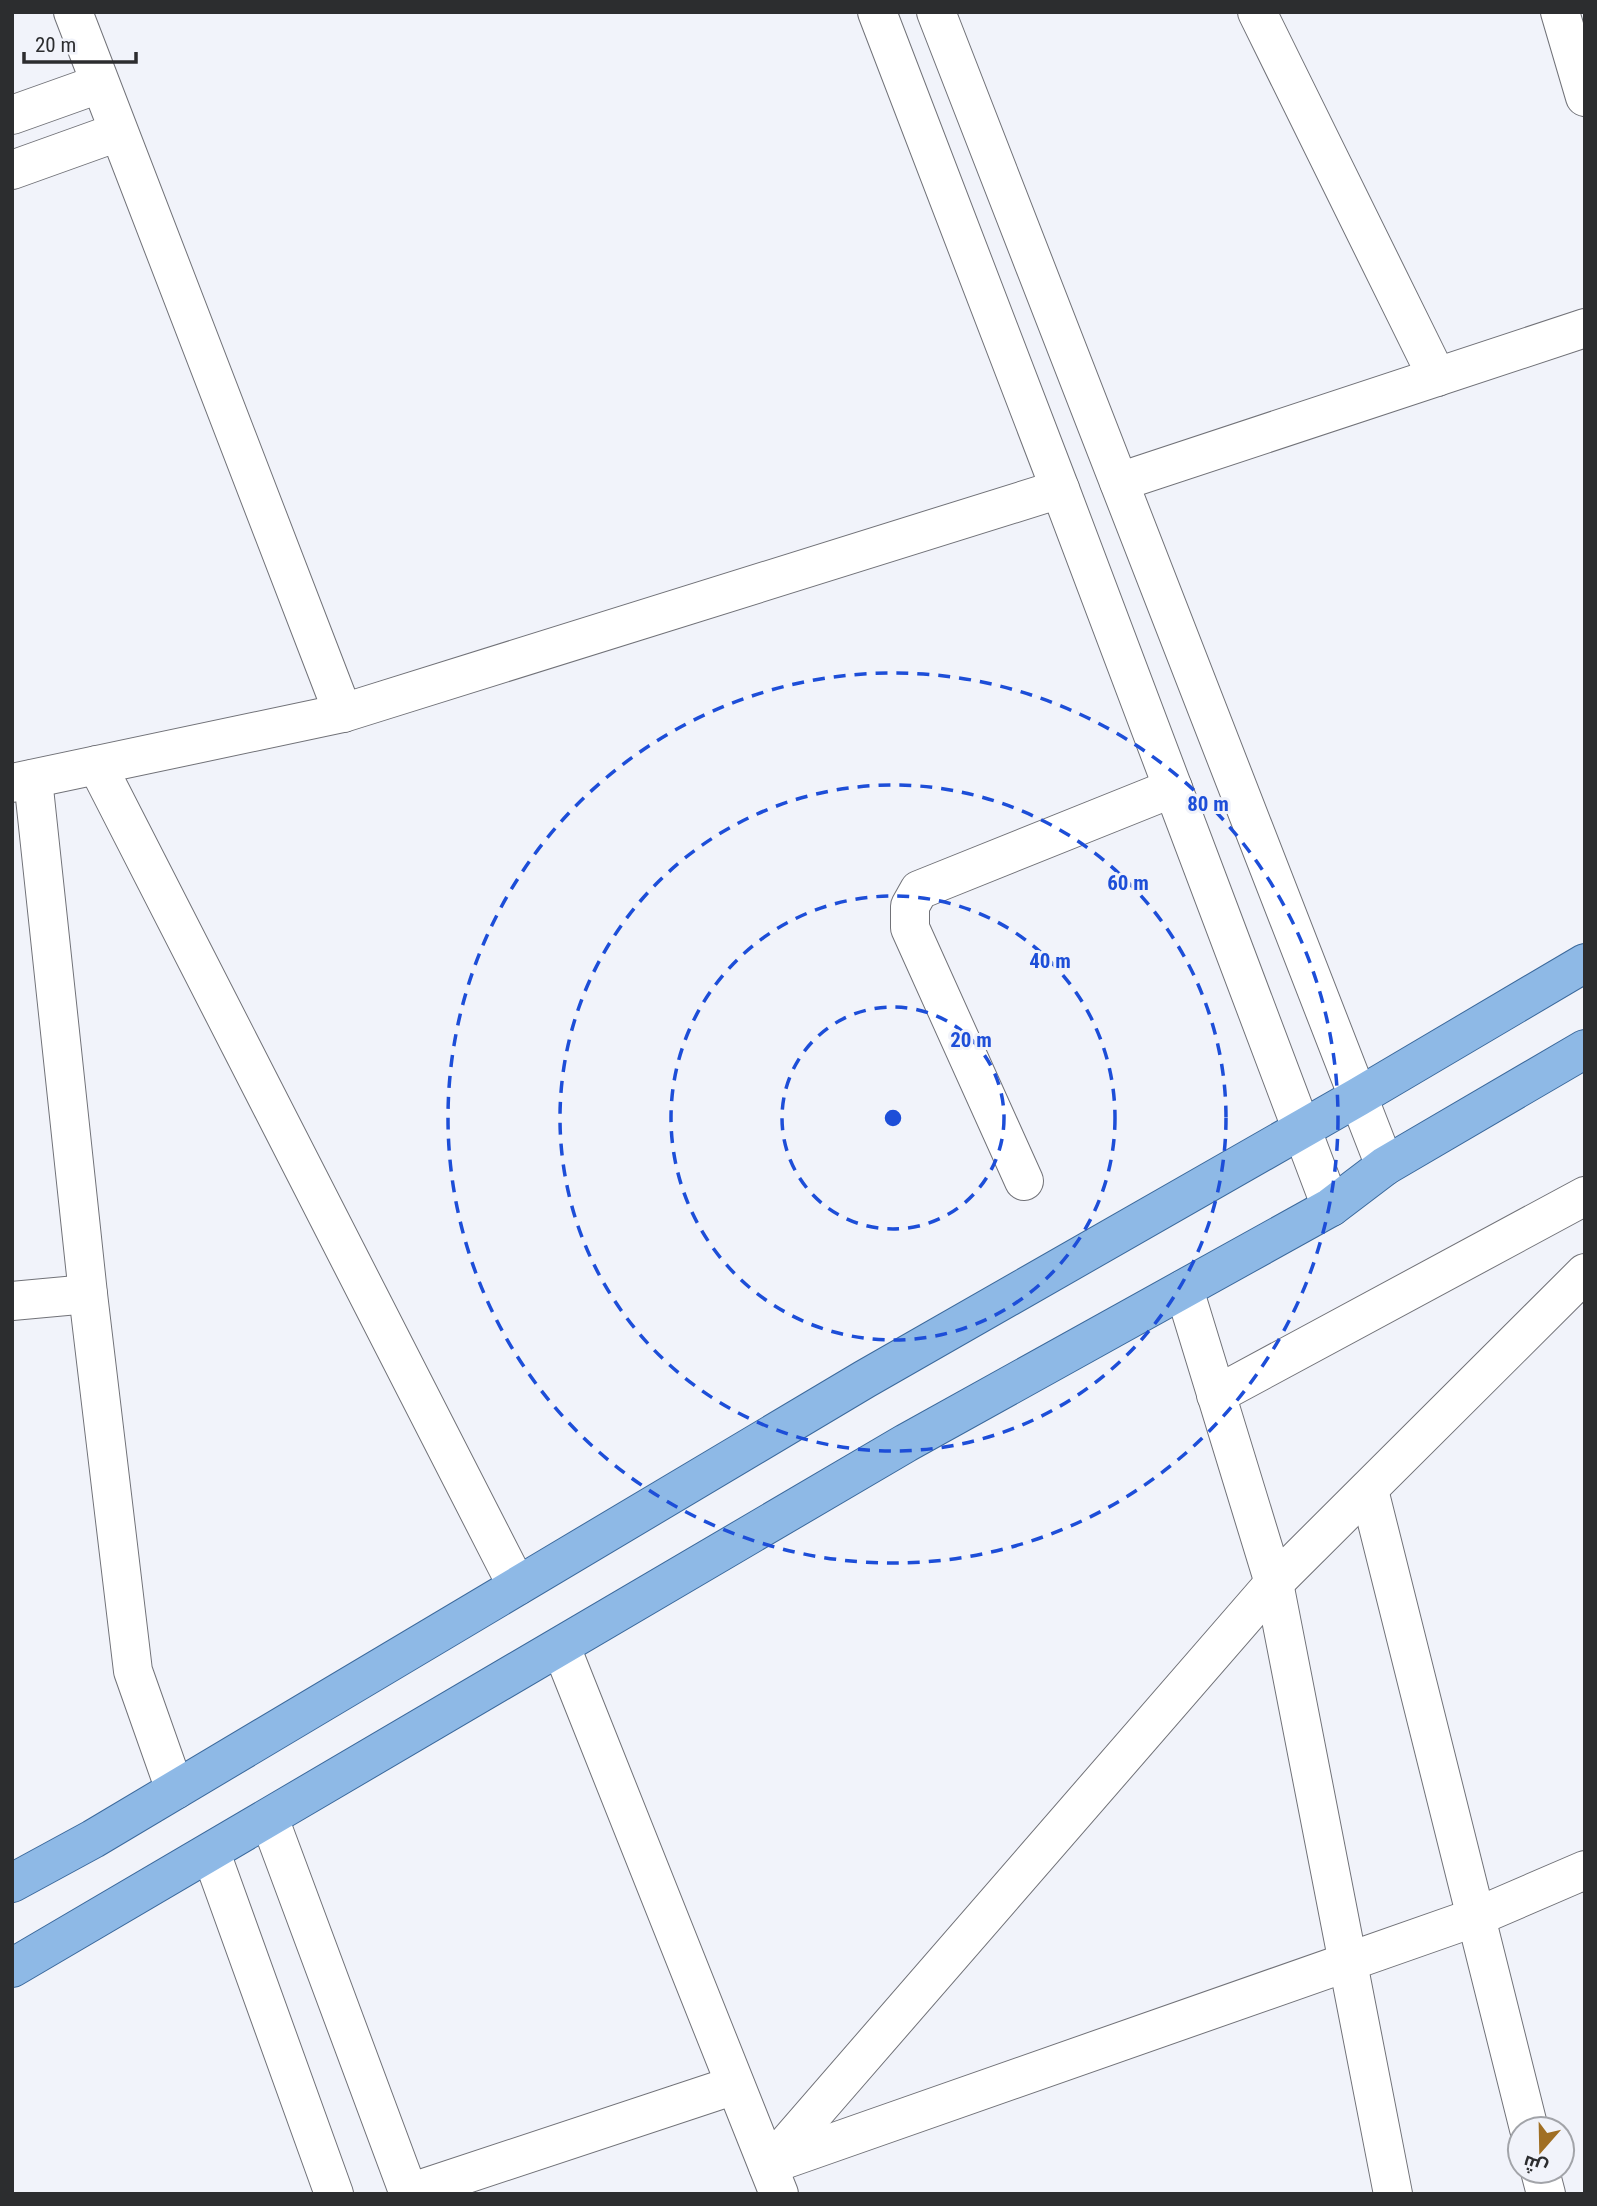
<svg xmlns="http://www.w3.org/2000/svg" width="1597" height="2206" font-family="'Roboto Condensed',Cairo,sans-serif">
  <rect width="100%" height="100%" fill="#f1f3fa"/>
  <g fill="none" stroke-linecap="round" stroke-linejoin="round">
    <defs>
      <g id="minor">
        <polyline points="73,12 343,713"/>
        <polyline points="877,12 1060,489 1331,1207"/>
        <polyline points="936,12 1385,1166"/>
        <polyline points="1257,12 1437,377"/>
        <polyline points="1560,12 1585,97"/>
        <polyline points="12,115 99,84"/>
        <polyline points="12,170 118,132"/>
        <polyline points="1119,482 1585,328"/>
        <polyline points="97,765 517,1586"/>
        <polyline points="33,779 88,1294 133,1671 175,1790"/>
        <polyline points="12,783 343,713 1060,489"/>
        <polyline points="1024,1181 910,928 910,906 919,890 1173,788"/>
        <polyline points="1184,1289 1274,1583 1393,2194"/>
        <polyline points="12,1301 88,1294"/>
        <polyline points="1216,1395 1585,1196"/>
        <polyline points="1369,1490 1529,2129"/>
        <polyline points="561,1647 779,2194"/>
        <polyline points="269,1818 409,2194"/>
        <polyline points="211,1853 334,2194"/>
        <polyline points="769,2165 1476,1917 1585,1870"/>
        <polyline points="768,2166 1274,1583 1585,1273"/>
        <polyline points="1540,2171 1546,2194"/>
        <polyline points="409,2193 735,2085"/>
      </g>
      <g id="major">
        <polyline points="12,1883 93,1839 865,1379 1358,1097 1585,963"/>
        <polyline points="12,1968 906,1443 1331,1207 1385,1166 1585,1049"/>
      </g>
    </defs>
    <use href="#minor" stroke="#717278" stroke-width="40"/>
    <use href="#major" stroke="#3b699c" stroke-width="40"/>
    <use href="#minor" stroke="#fff" stroke-width="38"/>
    <use href="#major" stroke="#8eb9e6" stroke-width="38"/>
  </g>
  <g fill="none" stroke="#1d4ed8" stroke-width="3.5" stroke-dasharray="12 9">
    <circle cx="893" cy="1118" r="111"/>
    <circle cx="893" cy="1118" r="222"/>
    <circle cx="893" cy="1118" r="333"/>
    <circle cx="893" cy="1118" r="445"/>
  </g>
  <circle cx="893" cy="1118" r="10" fill="#1d4ed8" stroke="#f1f3fa" stroke-width="3.5"/>
  <g font-size="21" text-anchor="middle" font-weight="bold" fill="#1d4ed8" stroke="#f1f3fa" stroke-width="6" stroke-linejoin="round" paint-order="stroke">
    <text x="1208" y="811">80 m</text>
    <text x="1128" y="890">60 m</text>
    <text x="1050" y="968">40 m</text>
    <text x="971" y="1047">20 m</text>
  </g>
  <rect width="1597" height="2206" fill="none" stroke="#2c2d2f" stroke-width="28"/>
  <g transform="translate(1541 2150) rotate(200)"><circle r="33" fill="#f1f3fa" stroke="#a2a4a9" stroke-width="2"/>
  <path d="M0-5L12 26L0 18L-12 26Z" fill="#a06f24"/>
  <text y="-10" font-size="19" font-weight="bold" text-anchor="middle" fill="#2c2d2f">ش</text>
  </g>
  <path d="M24 52v10h112v-10" fill="none" stroke="#2c2d2f" stroke-width="3.5"/>
  <text x="35" y="52" font-size="21" fill="#2c2d2f" stroke="#f1f3fa" stroke-width="5" paint-order="stroke">20 m</text>
</svg>
